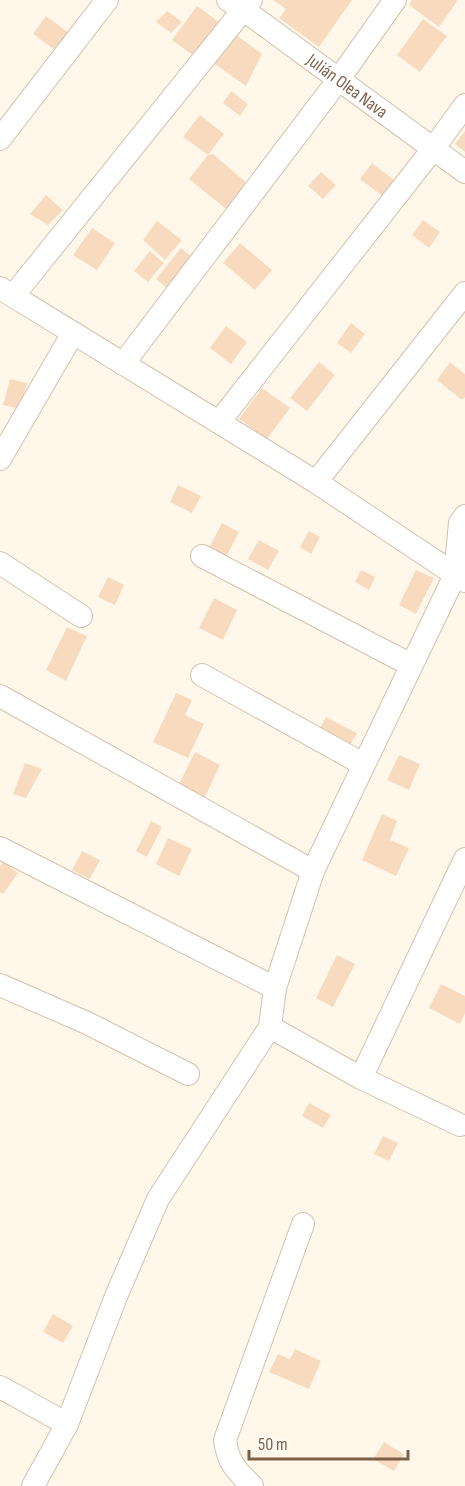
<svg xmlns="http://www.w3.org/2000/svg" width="465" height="1486" font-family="'Sofia Sans Condensed',sans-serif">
  <rect width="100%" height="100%" fill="#fff8ea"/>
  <g fill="#f8dabe">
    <polygon points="273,0 352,0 319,47 279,18 286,9"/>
    <polygon points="412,0 458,0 439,27 409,5"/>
    <polygon points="197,6 219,22 194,56 172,40"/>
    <polygon points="167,11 182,22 171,33 156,22"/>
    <polygon points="46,16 69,33 55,50 33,34"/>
    <polygon points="423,19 447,36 420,72 397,55"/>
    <polygon points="235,34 262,54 246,86 215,64"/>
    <polygon points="231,91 248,104 240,116 223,103"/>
    <polygon points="200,115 224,134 208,155 183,137"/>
    <polygon points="465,131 465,152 455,144"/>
    <polygon points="213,154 249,185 231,213 189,179 208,155"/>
    <polygon points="372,163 399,184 388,200 360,179"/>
    <polygon points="321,172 336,185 323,199 308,186"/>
    <polygon points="46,195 63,210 48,225 30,214"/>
    <polygon points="423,220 440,232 429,248 412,235"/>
    <polygon points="157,221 182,240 165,260 143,240"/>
    <polygon points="92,228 115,243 97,270 73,255"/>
    <polygon points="240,243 272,270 255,290 223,263"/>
    <polygon points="181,248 193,258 168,289 156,279"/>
    <polygon points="150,251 164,263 148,282 134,271"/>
    <polygon points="351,323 365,334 351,353 337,343"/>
    <polygon points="226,326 247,342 231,364 210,348"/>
    <polygon points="319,362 335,375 307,411 290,398"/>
    <polygon points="450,362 465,374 465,397 462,400 437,380"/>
    <polygon points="10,379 27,383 20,409 3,405"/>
    <polygon points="262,388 290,408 267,439 239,419"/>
    <polygon points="178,485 201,496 192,513 170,502"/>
    <polygon points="222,523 239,532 225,559 208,550"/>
    <polygon points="309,531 320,537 311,554 300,547"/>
    <polygon points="259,540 279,551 268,570 248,559"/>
    <polygon points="361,570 375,577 369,590 355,582"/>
    <polygon points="416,570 434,578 416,614 399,605"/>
    <polygon points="108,577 124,585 115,605 98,597"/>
    <polygon points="214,598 237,610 223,640 199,628"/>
    <polygon points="67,627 87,636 66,681 46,670"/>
    <polygon points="176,693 192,700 185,715 204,724 188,758 153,742"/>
    <polygon points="326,717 357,733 348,749 318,732"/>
    <polygon points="195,752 220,765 204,799 178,786"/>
    <polygon points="399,755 420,764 409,790 387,780"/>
    <polygon points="25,763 42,769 26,798 13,794"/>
    <polygon points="382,814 397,821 390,840 409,848 396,876 362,860"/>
    <polygon points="151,821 162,827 147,857 136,851"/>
    <polygon points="168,838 192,849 179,876 156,864"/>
    <polygon points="82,851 100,860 90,879 72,870"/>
    <polygon points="3,862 18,873 3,894 0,892 0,866"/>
    <polygon points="337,955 355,964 333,1007 316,998"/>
    <polygon points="441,984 465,996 465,1013 460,1024 429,1008"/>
    <polygon points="309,1103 331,1115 323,1128 302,1116"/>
    <polygon points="383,1136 398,1143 389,1161 374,1154"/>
    <polygon points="53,1314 73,1326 63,1343 43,1332"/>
    <polygon points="295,1349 321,1361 309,1389 269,1372 278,1354 290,1359"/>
    <polygon points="384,1442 404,1454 394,1471 373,1459"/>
  </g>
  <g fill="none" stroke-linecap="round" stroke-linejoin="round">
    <defs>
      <g id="minor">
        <path id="s1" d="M228 0 244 10 465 172"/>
        <polyline points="0,139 107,0"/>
        <polyline points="0,288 316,482 465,581"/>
        <polyline points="13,296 251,0"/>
        <polyline points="123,364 339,79 395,0"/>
        <polyline points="219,422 433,149 465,105"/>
        <polyline points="0,459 73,333"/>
        <polyline points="316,482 465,293"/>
        <polyline points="202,556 411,665"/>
        <polyline points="0,563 81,616"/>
        <polyline points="202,675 363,764"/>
        <polyline points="0,696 313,871"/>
        <polyline points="0,848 275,988"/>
        <polyline points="0,985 87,1023 188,1074"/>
        <polyline points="270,1027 361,1078 460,1125"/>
        <polyline points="361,1078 465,859"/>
        <polyline points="0,1387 67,1424"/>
        <polyline points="33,1486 67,1424 117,1294 158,1199 270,1027 275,988 313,871 455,575 460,523 465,516"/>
        <path d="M252 1486C236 1470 228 1463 225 1440L303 1224"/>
      </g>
    </defs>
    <use href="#minor" stroke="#d4c1ad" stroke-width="24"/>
    <use href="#minor" stroke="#fff" stroke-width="22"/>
  </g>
  <g text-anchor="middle" stroke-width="6" stroke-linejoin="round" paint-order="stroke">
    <g font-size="18" fill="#7e6048" stroke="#fffbf3">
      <text dy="6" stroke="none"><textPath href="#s1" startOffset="147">Julián Olea Nava</textPath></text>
    </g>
  </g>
  <path d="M249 1450v9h159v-9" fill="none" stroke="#7e6048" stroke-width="3"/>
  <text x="258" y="1450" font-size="18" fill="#7e6048" stroke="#fffbf3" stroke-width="4.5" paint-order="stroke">50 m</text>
</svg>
